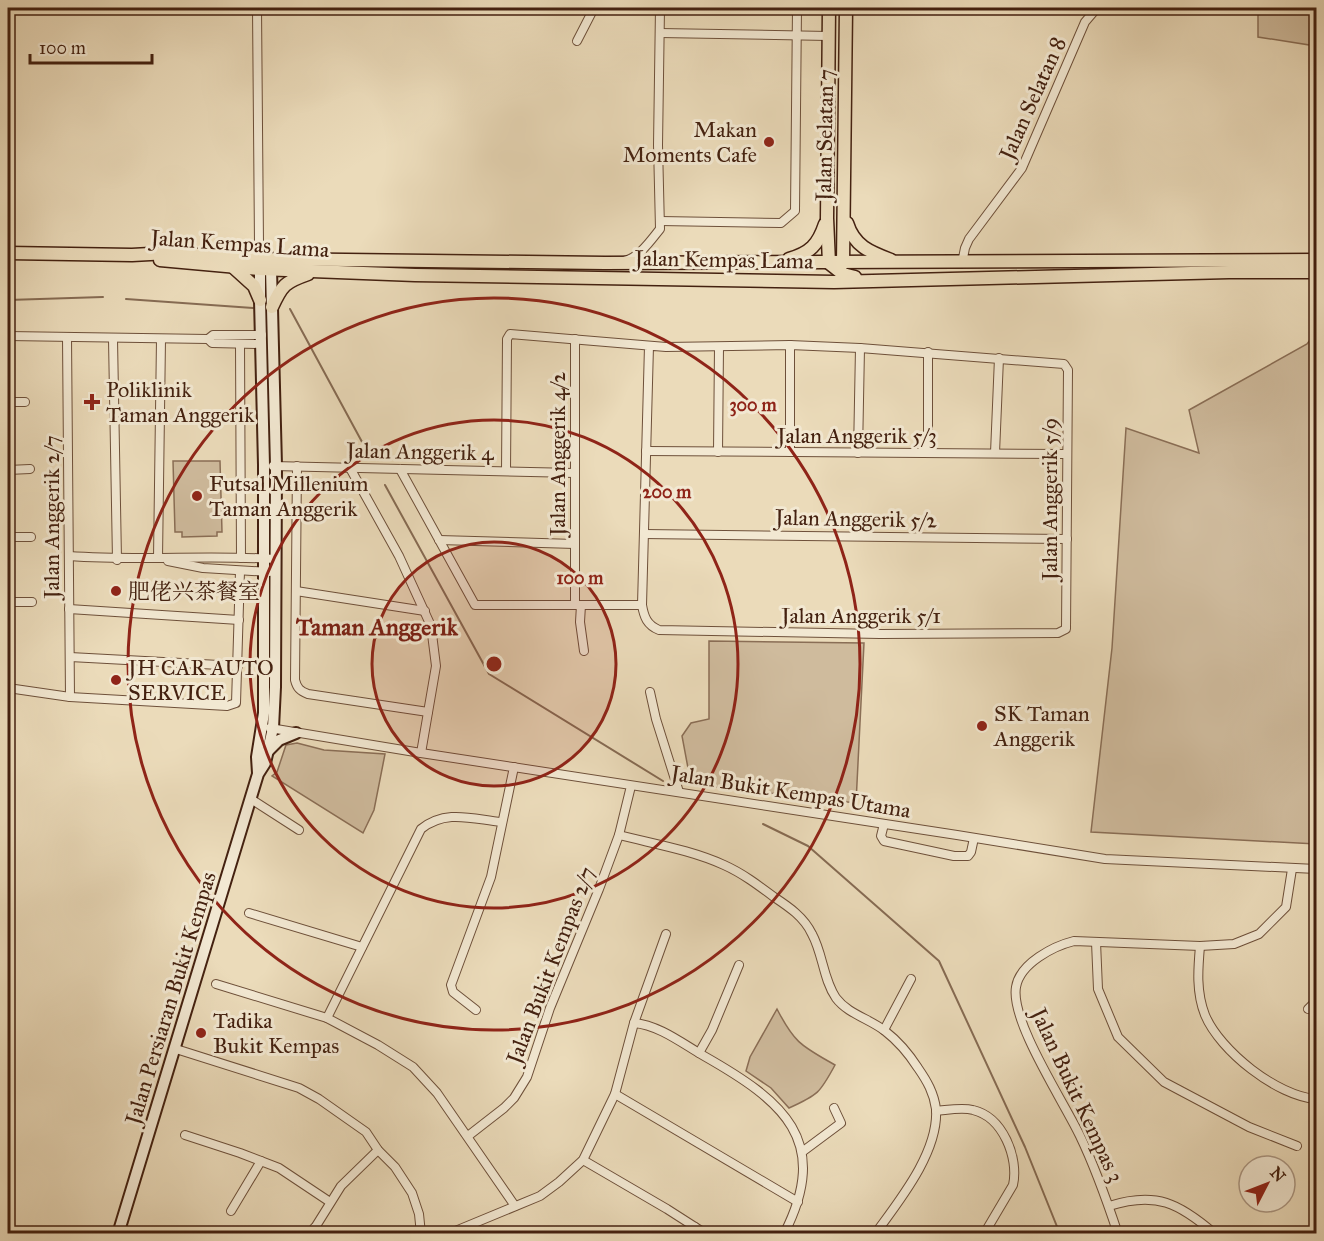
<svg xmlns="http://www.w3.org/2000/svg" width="1324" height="1241" font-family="'IM FELL Great Primer','Noto Serif SC',serif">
  <rect width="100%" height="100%" fill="#ebdbba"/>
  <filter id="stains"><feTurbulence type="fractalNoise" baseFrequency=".00333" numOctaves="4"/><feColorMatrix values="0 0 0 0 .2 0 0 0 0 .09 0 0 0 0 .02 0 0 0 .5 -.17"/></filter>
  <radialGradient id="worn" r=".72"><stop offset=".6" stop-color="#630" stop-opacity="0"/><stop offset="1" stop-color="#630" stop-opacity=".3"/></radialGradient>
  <g fill="#cfbb9d" stroke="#8a6e56" stroke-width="1.5">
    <polygon points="1258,8 1316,8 1316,46 1258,37"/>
    <polygon points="1316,332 1316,844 1091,832 1112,648 1126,428 1199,453 1189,410 1307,344"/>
    <polygon points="173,461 220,461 222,532 217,532 217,536 182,537 182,532 175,532"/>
    <polygon points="709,641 864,643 856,803 691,784 682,736 691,723 709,719"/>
    <polygon points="297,743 324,750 385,754 374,810 363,833 272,776 277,772 286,745"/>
    <path d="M777 1009C795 1044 802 1046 835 1065 820 1093 818 1095 789 1108L771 1088 746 1071 750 1057Z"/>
  </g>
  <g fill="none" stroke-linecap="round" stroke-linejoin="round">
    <g stroke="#866b53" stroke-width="2">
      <polyline points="126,299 253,308"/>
      <polyline points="8,300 103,297"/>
      <polyline points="290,309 368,453"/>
      <polyline points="385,485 489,674 663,781"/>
      <polyline points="763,824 808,846 939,961 1025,1147 1060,1234"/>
    </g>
    <defs>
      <g id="street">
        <polyline points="257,8 259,245 264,259"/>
        <polyline points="660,33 828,36"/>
        <polyline points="577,41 594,8"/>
        <polyline points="660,221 781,223 795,211 797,8"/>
        <path d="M624 261C639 258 651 240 660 229L658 145 660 8"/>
        <polyline points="962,263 965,248 969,239 1022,168 1085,22 1097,8"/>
        <polyline points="8,336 208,339 212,343 262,344"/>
        <polyline points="67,337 70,697"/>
        <polyline points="113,339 117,560"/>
        <polyline points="208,339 213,335 262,335"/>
        <polyline points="240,344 241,558"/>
        <polyline points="928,352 928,453"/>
        <polyline points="8,402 25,402"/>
        <polyline points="646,451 1067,454"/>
        <polyline points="718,452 719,347"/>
        <polyline points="790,452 790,345"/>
        <polyline points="858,453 860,348"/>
        <polyline points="995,453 999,358"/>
        <polyline points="273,466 575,473"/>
        <path d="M297 466 295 680C297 688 300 691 308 694L428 712"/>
        <polyline points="350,468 399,556 431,626 436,666 421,753"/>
        <polyline points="400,469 475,605 642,605"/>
        <polyline points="8,470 30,469"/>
        <path d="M506 471 507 339 510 334 666 347 790 345 860 348 1064 364 1068 370 1066 629 1058 633 880 634 659 630C647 625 644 617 642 605L649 346"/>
        <polyline points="644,534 1067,539"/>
        <polyline points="8,537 31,537"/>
        <polyline points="439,540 575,544"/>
        <path d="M69 556C138 561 207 555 276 559"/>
        <polyline points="158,558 161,339"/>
        <polyline points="168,561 203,568 269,572"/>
        <polyline points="296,591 425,611"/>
        <polyline points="8,602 32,602"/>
        <polyline points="575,605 575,339"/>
        <polyline points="581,605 580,622 584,651"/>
        <polyline points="69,609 239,620"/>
        <polyline points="70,657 238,666"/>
        <polyline points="8,688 70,697 227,706 236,703 240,571"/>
        <polyline points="650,692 656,719 679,792"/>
        <polyline points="270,728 421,753 957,835 1105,859 1316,869"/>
        <polyline points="251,799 299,830"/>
        <polyline points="884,824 881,836 884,841 954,856 968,856 971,852 974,838"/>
        <path d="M619 835C654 844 691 850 724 865 742 873 758 885 774 897 789 907 804 917 812 934 823 954 823 979 836 998 848 1014 870 1019 885 1031 898 1041 909 1054 918 1068 927 1081 934 1093 936 1109 939 1152 899 1201 875 1234"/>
        <polyline points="249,913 362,947"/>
        <polyline points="1096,942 1098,989 1118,1037 1164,1082 1249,1127 1297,1146"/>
        <path d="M1200 946C1198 969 1196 992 1205 1015 1220 1051 1277 1096 1316 1099"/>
        <polyline points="216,984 327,1018 378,1045 413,1067 437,1093 515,1206"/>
        <polyline points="1308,1009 1316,1001"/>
        <polyline points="476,1010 453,992 451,985 491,877 514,767"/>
        <path d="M327 1018 421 829C446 809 472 819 501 822"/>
        <path d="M634 1023C659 1025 683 1044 704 1056 783 1101 832 1140 784 1234"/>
        <polyline points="884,1030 911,979"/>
        <polyline points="176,1049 299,1088 319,1099 366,1132 378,1150 395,1167 412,1193 419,1214 421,1234"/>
        <polyline points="699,1053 712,1030 739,965"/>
        <polyline points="615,1094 798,1202"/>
        <path d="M936 1111C948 1110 962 1107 973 1110 1003 1117 1019 1158 1013 1185L984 1234"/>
        <polyline points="185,1135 240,1153 279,1168 330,1202"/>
        <polyline points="468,1136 504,1108 514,1098 527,1077 550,1008 599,889 619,835 631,786"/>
        <polyline points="802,1152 841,1123 834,1108"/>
        <polyline points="583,1160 667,1209 706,1234"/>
        <path d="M1109 1206C1156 1191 1179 1203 1215 1234"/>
        <polyline points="231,1211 261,1161"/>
        <polyline points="314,1228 322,1234"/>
        <polyline points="311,1234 341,1186 378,1150"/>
        <polyline points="448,1234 540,1196 559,1182 583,1160 615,1094 634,1023 666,934"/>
        <polyline points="689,1234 695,1227"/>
        <path d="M1118 1234C1107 1201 1095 1167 1080 1136 1064 1102 1010 1021 1016 987 1020 963 1054 946 1074 941L1200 946 1234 944 1259 934 1286 907 1292 869"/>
      </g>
      <g id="secondary">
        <polyline points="267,752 279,740 296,733"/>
        <polyline points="258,773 257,757 264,713 264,465 260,300 260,269 263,262"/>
        <polyline points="118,1234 258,774 265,763 273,728 275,687 276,466 271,269 267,263"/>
      </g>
      <g id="primary">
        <polyline points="829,8 827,218 829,263 843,274 855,277"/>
        <path d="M847 223C854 246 870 252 891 260"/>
        <polyline points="8,253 132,255 168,253 264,259 605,263 1316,260"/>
        <path d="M789 259C810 253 818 245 825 224"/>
        <polyline points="160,260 260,269 415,275 834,282 1229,272 1316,272"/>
        <polyline points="233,267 254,286 260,300"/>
        <polyline points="839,268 843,263 846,8"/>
        <path d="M272 307C282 285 285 282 308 274"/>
      </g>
    </defs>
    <use href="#street" stroke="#6e503a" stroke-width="10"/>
    <use href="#secondary" stroke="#442110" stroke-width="14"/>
    <use href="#primary" stroke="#442110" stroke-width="15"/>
    <use href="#street" stroke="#f2e8d2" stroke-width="8"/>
    <use href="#secondary" stroke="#f2e8d2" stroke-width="10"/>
    <use href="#primary" stroke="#ebdbba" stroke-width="12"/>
  </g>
  <circle cx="494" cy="664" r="122" fill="#8f2418" fill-opacity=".12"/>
  <g fill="none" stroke="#8f2418" stroke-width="3">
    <circle cx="494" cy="664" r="122"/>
    <circle cx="494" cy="664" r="244"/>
    <circle cx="494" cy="664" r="366"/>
  </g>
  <g fill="#8f2418" stroke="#f2e8d2" stroke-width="2">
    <circle cx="769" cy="142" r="6"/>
    <path d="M89 393h6v6h6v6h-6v6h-6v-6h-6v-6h6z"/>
    <circle cx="197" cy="496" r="6"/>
    <circle cx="116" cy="591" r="6"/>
    <circle cx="116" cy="680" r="6"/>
    <circle cx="982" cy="726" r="6"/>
    <circle cx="201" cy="1033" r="6"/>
  </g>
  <g text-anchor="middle" stroke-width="6" stroke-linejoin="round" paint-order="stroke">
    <g font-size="22" fill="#442110" stroke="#f2e8d2">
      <text transform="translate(1032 98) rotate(-66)" y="8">Jalan Selatan 8</text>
      <text transform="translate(824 135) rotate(-89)" y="8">Jalan Selatan 7</text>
      <text transform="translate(240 243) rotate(4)" y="8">Jalan Kempas Lama</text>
      <text transform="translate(724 259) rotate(1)" y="8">Jalan Kempas Lama</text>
      <text x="857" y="443">Jalan Anggerik 5/3</text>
      <text transform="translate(420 451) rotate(1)" y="8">Jalan Anggerik 4</text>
      <text transform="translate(557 454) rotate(-90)" y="8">Jalan Anggerik 4/2</text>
      <text transform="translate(1049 499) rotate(-90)" y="8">Jalan Anggerik 5/9</text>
      <text transform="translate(51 517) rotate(-90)" y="8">Jalan Anggerik 2/7</text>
      <text transform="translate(856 518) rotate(1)" y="8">Jalan Anggerik 5/2</text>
      <text x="861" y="623">Jalan Anggerik 5/1</text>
      <text transform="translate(791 791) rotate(9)" y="8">Jalan Bukit Kempas Utama</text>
      <text transform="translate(550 965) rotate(-69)" y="8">Jalan Bukit Kempas 2/7</text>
      <text transform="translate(170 998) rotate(-73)" y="8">Jalan Persiaran Bukit Kempas</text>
      <text transform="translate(1078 1095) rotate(65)" y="8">Jalan Bukit Kempas 3</text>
    </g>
    <g font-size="22" fill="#442110" stroke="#f2e8d2" text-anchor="start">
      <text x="757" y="137" text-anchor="end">Makan<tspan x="757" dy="25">Moments Cafe</tspan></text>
      <text x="106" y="397">Poliklinik<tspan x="106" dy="25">Taman Anggerik</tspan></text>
      <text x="209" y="491">Futsal Millenium<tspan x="209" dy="25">Taman Anggerik</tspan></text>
      <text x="128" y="599">肥佬兴茶餐室</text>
      <text x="128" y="675">JH CAR AUTO<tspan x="128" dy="25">SERVICE</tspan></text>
      <text x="994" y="721">SK Taman<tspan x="994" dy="25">Anggerik</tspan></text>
      <text x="213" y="1028">Tadika<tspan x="213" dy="25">Bukit Kempas</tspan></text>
    </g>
    <g font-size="24" font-weight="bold" fill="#7a1f14" stroke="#f2e8d2">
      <text x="377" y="635">Taman Anggerik</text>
    </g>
  </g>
  <circle cx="494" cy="664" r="9" fill="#8f2418" stroke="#f2e8d2" stroke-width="3"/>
  <g font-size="18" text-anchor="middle" font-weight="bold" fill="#8f2418" stroke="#f2e8d2" stroke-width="6" stroke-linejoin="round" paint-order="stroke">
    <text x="753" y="411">300 m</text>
    <text x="667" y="498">200 m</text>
    <text x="580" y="584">100 m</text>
  </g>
  <rect width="1324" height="1241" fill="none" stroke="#ebdbba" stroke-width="30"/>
  <rect x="9" y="9" width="1306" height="1223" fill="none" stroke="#442110" stroke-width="3"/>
  <rect x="15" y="15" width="1294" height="1211" fill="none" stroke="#442110" stroke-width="1.5"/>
  <g transform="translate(1267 1184) rotate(48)"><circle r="28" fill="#f2e8d2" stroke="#ac9884" stroke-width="1.5"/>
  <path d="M0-4.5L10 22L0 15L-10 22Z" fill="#8f2418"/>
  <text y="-9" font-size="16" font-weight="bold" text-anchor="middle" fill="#442110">N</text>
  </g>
  <path d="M30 54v9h122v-9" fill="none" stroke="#442110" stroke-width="3"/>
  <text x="39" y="54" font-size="18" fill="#442110" stroke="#f2e8d2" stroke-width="4.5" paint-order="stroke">100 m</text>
  <rect width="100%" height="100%" filter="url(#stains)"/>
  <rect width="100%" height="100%" fill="url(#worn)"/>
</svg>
